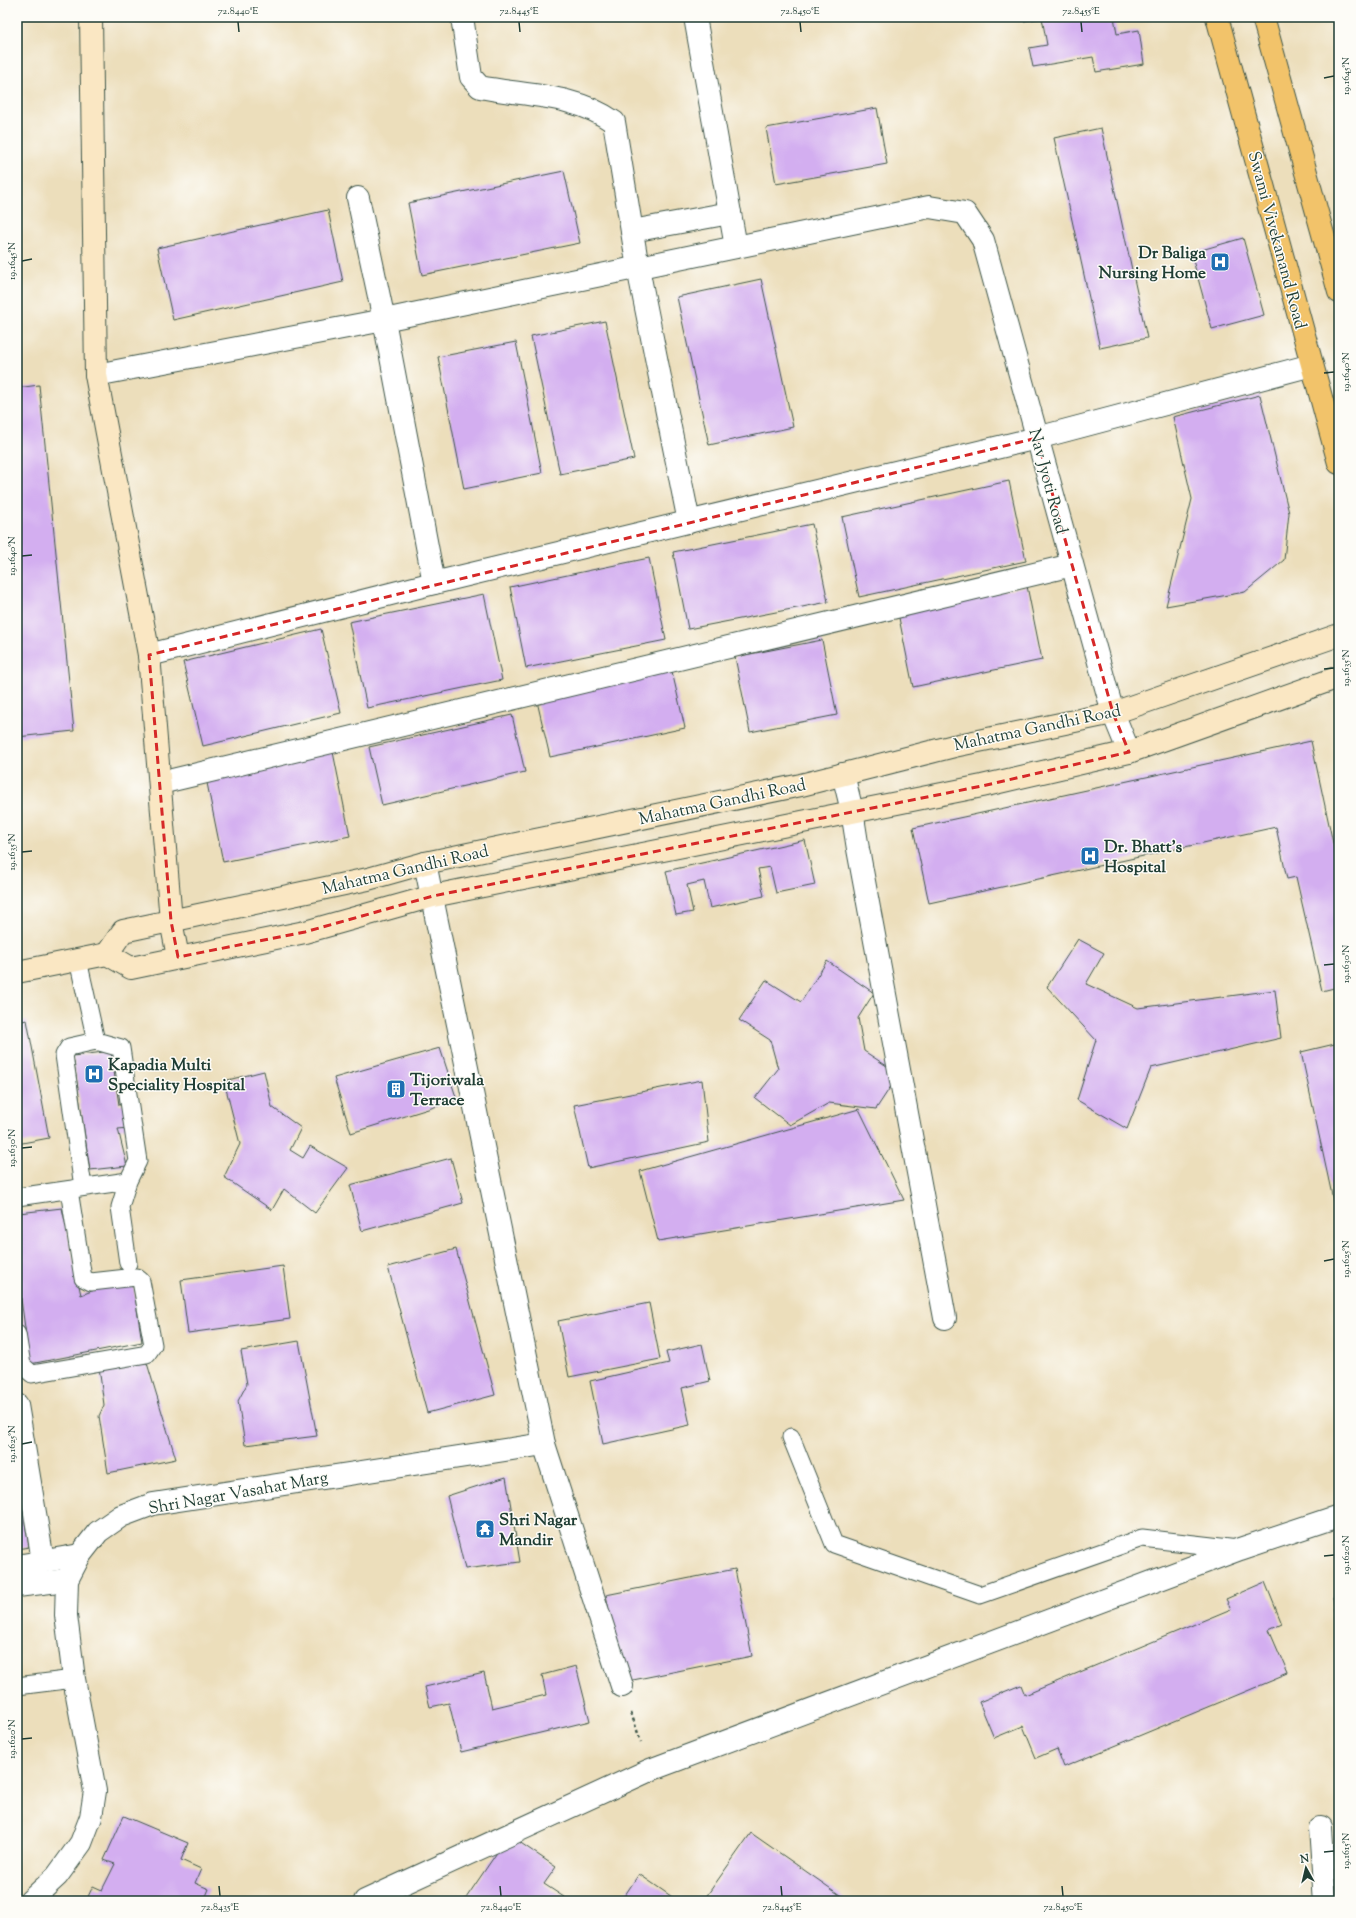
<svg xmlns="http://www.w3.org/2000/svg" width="1356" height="1918" font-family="'Sorts Mill Goudy',serif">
  <rect width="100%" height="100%" fill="#fdfcf7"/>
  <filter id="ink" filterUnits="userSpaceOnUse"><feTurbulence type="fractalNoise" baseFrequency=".025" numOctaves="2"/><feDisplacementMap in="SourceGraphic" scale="8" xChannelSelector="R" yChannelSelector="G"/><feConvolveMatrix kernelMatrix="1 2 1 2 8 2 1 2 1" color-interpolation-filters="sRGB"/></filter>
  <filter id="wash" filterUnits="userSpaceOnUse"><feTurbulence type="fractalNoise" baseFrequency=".012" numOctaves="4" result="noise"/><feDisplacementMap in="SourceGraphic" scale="16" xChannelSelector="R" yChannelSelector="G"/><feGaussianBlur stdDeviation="0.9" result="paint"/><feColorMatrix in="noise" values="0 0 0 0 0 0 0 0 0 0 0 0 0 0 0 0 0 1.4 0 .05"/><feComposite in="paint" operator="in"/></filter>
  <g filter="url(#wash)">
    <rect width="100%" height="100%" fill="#ecdebb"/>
    <g id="blocks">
      <g fill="#d3aef0">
        <polygon points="1024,17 1114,17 1117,34 1139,30 1144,64 1096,72 1093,57 1033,67 1029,48 1047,45 1042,18 1024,21"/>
        <polygon points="877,108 887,164 776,184 766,128"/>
        <polygon points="1101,128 1147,338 1100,348 1054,138"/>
        <polygon points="564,171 580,243 422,275 408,203"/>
        <polygon points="328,210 343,282 173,320 157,248"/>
        <polygon points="1243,238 1264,315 1212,329 1191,253"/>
        <polygon points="761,279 793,427 709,445 677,297"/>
        <polygon points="605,321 634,459 560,474 531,336"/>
        <polygon points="516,342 542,473 464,489 438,357"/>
        <polygon points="39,385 74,731 17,737 17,388"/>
        <polygon points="1260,395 1289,513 1284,560 1245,592 1166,606 1192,499 1173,417"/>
        <polygon points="1009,481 1026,561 859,597 842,517"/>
        <polygon points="812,524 828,602 688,629 673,552"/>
        <polygon points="649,558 666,640 526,668 510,587"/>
        <polygon points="1027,586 1042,660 913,687 898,613"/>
        <polygon points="484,594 502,680 367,708 349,622"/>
        <polygon points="321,629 341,713 203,746 183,662"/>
        <polygon points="822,640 837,715 750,732 735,657"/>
        <polygon points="671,667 685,728 550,757 536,697"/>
        <polygon points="512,715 525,772 382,805 369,747"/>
        <polygon points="1311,741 1339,871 1339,1007 1334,988 1322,991 1296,877 1287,879 1276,827 929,903 913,828"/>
        <polygon points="333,752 350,836 223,862 206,778"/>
        <polygon points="805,840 815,885 776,893 770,867 758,869 764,896 710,908 704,881 687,885 693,912 676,915 666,871"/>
        <polygon points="1078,939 1104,953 1086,984 1138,1008 1275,990 1281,1038 1151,1068 1127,1129 1077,1100 1096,1040 1047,987"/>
        <polygon points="827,961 874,993 858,1018 864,1051 899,1074 876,1109 829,1103 790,1125 755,1098 778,1069 770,1040 739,1020 766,980 801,1002"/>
        <polygon points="27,1020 49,1138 17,1144 17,1022"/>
        <polygon points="1339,1043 1339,1223 1338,1223 1301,1052"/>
        <polygon points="440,1048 457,1100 351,1133 334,1078"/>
        <polygon points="111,1051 119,1105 126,1104 129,1128 118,1129 127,1166 90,1170 73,1056"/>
        <polygon points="264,1071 272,1107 301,1128 290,1150 303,1158 310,1146 348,1168 315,1213 284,1189 272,1210 224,1177 240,1144 224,1081"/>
        <polygon points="702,1080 709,1142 588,1168 574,1105"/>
        <polygon points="859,1109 904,1200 658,1241 640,1171"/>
        <polygon points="451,1158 463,1203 362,1231 350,1185"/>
        <polygon points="62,1208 81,1295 114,1283 133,1283 142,1342 30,1364 17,1270 17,1225 19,1213"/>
        <polygon points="456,1249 495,1395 427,1413 388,1267"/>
        <polygon points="283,1266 290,1319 188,1333 181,1280"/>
        <polygon points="649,1303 660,1359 569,1377 558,1321"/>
        <polygon points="299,1341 317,1436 245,1445 238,1401 247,1384 241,1351"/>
        <polygon points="702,1344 710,1381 682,1388 690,1425 603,1444 590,1381 669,1363 666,1352"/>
        <polygon points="147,1363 176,1459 108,1473 99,1416 104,1405 99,1367"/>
        <polygon points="17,1475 29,1547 17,1549"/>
        <polygon points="506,1477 520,1562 465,1569 447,1496"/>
        <polygon points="735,1569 752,1656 623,1682 606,1595"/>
        <polygon points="1265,1582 1282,1624 1269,1630 1288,1674 1064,1767 1057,1749 1036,1758 1023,1726 994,1738 979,1702 1021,1685 1025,1695 1231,1609 1226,1599"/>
        <polygon points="1339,1595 1339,1629 1338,1629 1333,1596"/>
        <polygon points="576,1666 590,1721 461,1752 449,1703 430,1707 425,1687 484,1673 492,1708 546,1695 542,1675"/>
        <polygon points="124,1816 188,1843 181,1860 201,1869 195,1883 209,1889 204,1901 86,1901 93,1886 102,1890 115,1864 104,1860"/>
        <polygon points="751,1833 847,1900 846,1901 703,1901"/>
        <polygon points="509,1835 556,1867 544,1884 570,1901 464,1901"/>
        <polygon points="639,1874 678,1901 621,1901"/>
      </g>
    </g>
  </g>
  <g filter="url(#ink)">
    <use href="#blocks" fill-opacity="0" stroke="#3e5548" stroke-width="1"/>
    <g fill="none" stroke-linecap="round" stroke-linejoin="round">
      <defs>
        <g id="lane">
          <polyline points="78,960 96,1041 121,1048 138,1161 128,1181 120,1207 128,1263"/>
          <polyline points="83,1187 64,1055 69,1047 96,1041"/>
          <polyline points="17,1197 128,1181"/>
          <polyline points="17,1334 22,1365 32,1374 147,1354 153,1345 141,1281 136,1277 91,1282 83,1278 69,1190"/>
          <polyline points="791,1437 834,1544 980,1595 1142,1538 1238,1549"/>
          <polyline points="17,1686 74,1679"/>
        </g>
        <g id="street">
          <path d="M462 17 471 77 480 87C525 96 575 94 614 122L638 268 689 522"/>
          <polyline points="695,17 736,247"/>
          <polyline points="358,198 384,320 434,583"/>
          <polyline points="632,231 730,213"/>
          <polyline points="96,375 384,320 929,207 965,213 983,240 1113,713 1129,752"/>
          <polyline points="149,655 434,583 1037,438 1312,365"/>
          <polyline points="843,774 852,811 858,849 945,1318"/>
          <polyline points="160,783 1072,565"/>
          <polyline points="425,863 544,1444 622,1686"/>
          <polyline points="17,1405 43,1561"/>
          <polyline points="17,1566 80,1555"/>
          <polyline points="17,1586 67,1580"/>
          <polyline points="1320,1828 1325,1901"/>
          <polyline points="30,1901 57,1876 81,1843 91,1817 95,1791 74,1679 66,1615 67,1580 80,1555 98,1532 121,1516 153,1504 544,1444"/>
          <polyline points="365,1901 650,1770 1240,1549 1339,1516"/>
        </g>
        <g id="secondary">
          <polyline points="91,17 96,375 149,655 171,921 178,957"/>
          <polyline points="107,954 123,931 368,879 425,863 801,785 954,746 1113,713 1339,635"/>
          <polyline points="17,972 107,954 131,968 305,932 433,896 982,786 1129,752 1339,677"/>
        </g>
        <g id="primary">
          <polyline points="1217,17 1339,463"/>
          <polyline points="1263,17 1339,292"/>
        </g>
      </defs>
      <use href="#lane" stroke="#3e5548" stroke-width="19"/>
      <use href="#street" stroke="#3e5548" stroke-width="24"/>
      <use href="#secondary" stroke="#3e5548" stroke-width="24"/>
      <use href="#primary" stroke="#3e5548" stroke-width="24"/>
      <polyline stroke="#3e5548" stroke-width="2.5" stroke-dasharray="3 3" stroke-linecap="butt" points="631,1713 641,1742"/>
      <use href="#lane" stroke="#fff" stroke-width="17"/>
      <use href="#street" stroke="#fff" stroke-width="22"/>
      <use href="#secondary" stroke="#fae7c3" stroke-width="22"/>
      <use href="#primary" stroke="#f2c36a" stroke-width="22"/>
    </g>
  </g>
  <path fill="none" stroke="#d62828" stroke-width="3" stroke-dasharray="8 5" stroke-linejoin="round" d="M1037 438 1113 713 1129 752 982 786 433 896 305 932 178 957 171 921 149 655Z"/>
  <path fill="none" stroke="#1f3d34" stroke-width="1.5" d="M238 22 239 32M519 22 520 32M800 22 801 32M1081 22 1082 32M1324 78 1334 76M22 261 32 259M1324 373 1334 372M22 556 32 555M1324 669 1334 668M22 852 32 851M1324 965 1334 964M22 1148 32 1147M1324 1261 1334 1259M22 1444 32 1442M1324 1556 1334 1555M22 1739 32 1738M1324 1852 1334 1851M219 1886 220 1896M500 1886 501 1896M781 1886 782 1896M1062 1886 1063 1896"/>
  <defs>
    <symbol id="hospital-square" viewBox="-11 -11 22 22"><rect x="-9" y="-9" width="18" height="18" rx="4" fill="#1f6fb2" stroke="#fdfcf7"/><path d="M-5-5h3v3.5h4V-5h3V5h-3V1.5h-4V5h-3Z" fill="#fff"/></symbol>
    <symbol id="building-square" viewBox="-11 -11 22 22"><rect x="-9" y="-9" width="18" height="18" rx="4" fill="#1f6fb2" stroke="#fdfcf7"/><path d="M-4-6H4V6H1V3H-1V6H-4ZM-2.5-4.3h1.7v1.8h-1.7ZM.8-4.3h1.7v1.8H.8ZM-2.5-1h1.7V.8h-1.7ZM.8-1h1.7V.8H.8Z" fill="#fff"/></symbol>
    <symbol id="temple-square" viewBox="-11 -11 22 22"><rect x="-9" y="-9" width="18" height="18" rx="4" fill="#1f6fb2" stroke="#fdfcf7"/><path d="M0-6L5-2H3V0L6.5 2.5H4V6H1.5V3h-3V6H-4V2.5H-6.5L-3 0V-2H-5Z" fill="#fff"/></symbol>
  </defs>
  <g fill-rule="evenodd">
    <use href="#hospital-square" x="1209" y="251" width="22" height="22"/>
    <use href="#hospital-square" x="1079" y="845" width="22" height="22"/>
    <use href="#hospital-square" x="83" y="1063" width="22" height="22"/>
    <use href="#building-square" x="385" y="1078" width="22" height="22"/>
    <use href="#temple-square" x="474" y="1518" width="22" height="22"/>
  </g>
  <g text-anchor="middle" stroke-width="3" stroke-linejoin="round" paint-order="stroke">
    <g font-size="17" fill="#1f3d34" stroke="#fdfcf7">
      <text transform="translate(1278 240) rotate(75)" y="6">Swami Vivekanand Road</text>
      <text transform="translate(1049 481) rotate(75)" y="6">Nav Jyoti Road</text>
      <text transform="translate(1037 727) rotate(-12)" y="6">Mahatma Gandhi Road</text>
      <text transform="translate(722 801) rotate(-12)" y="6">Mahatma Gandhi Road</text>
      <text transform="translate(405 869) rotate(-13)" y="6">Mahatma Gandhi Road</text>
      <text transform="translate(238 1492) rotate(-10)" y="6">Shri Nagar Vasahat Marg</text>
    </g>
    <g font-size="17" font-weight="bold" fill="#1f3d34" stroke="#fdfcf7" text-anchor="start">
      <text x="1206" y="258" text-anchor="end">Dr Baliga<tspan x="1206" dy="20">Nursing Home</tspan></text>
      <text x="1104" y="852">Dr. Bhatt's<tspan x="1104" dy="20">Hospital</tspan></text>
      <text x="108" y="1070">Kapadia Multi<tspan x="108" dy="20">Speciality Hospital</tspan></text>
      <text x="410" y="1085">Tijoriwala<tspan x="410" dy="20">Terrace</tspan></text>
      <text x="499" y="1525">Shri Nagar<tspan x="499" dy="20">Mandir</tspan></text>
    </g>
  </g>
  <rect width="1356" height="1918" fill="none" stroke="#fdfcf7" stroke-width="44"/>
  <g transform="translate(1306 1868) rotate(352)" stroke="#fdfcf7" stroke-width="3" paint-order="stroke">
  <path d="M0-3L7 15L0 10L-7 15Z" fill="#1f3d34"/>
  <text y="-6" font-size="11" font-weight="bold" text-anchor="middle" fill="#1f3d34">N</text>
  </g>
  <rect x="22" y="22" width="1312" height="1874" fill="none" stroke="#1f3d34" stroke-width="1.5"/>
  <g font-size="10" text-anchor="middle" fill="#1f3d34">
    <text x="238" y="14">72.8440°E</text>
    <text x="519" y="14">72.8445°E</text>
    <text x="800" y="14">72.8450°E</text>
    <text x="1081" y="14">72.8455°E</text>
    <text transform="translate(1345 76) rotate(-90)" y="4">19.1645°N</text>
    <text transform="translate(11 261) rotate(-90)" y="4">19.1645°N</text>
    <text transform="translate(1345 372) rotate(-90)" y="4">19.1640°N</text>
    <text transform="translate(11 556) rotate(-90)" y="4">19.1640°N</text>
    <text transform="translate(1345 668) rotate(-90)" y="4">19.1635°N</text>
    <text transform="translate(11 852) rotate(-90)" y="4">19.1635°N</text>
    <text transform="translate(1345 964) rotate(-90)" y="4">19.1630°N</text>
    <text transform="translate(11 1148) rotate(-90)" y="4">19.1630°N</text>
    <text transform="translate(1345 1259) rotate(-90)" y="4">19.1625°N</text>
    <text transform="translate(11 1444) rotate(-90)" y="4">19.1625°N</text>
    <text transform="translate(1345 1555) rotate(-90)" y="4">19.1620°N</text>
    <text transform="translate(11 1739) rotate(-90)" y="4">19.1620°N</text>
    <text transform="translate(1345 1851) rotate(-90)" y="4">19.1615°N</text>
    <text x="220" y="1910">72.8435°E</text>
    <text x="501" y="1910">72.8440°E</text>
    <text x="782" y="1910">72.8445°E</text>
    <text x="1063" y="1910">72.8450°E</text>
  </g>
</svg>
